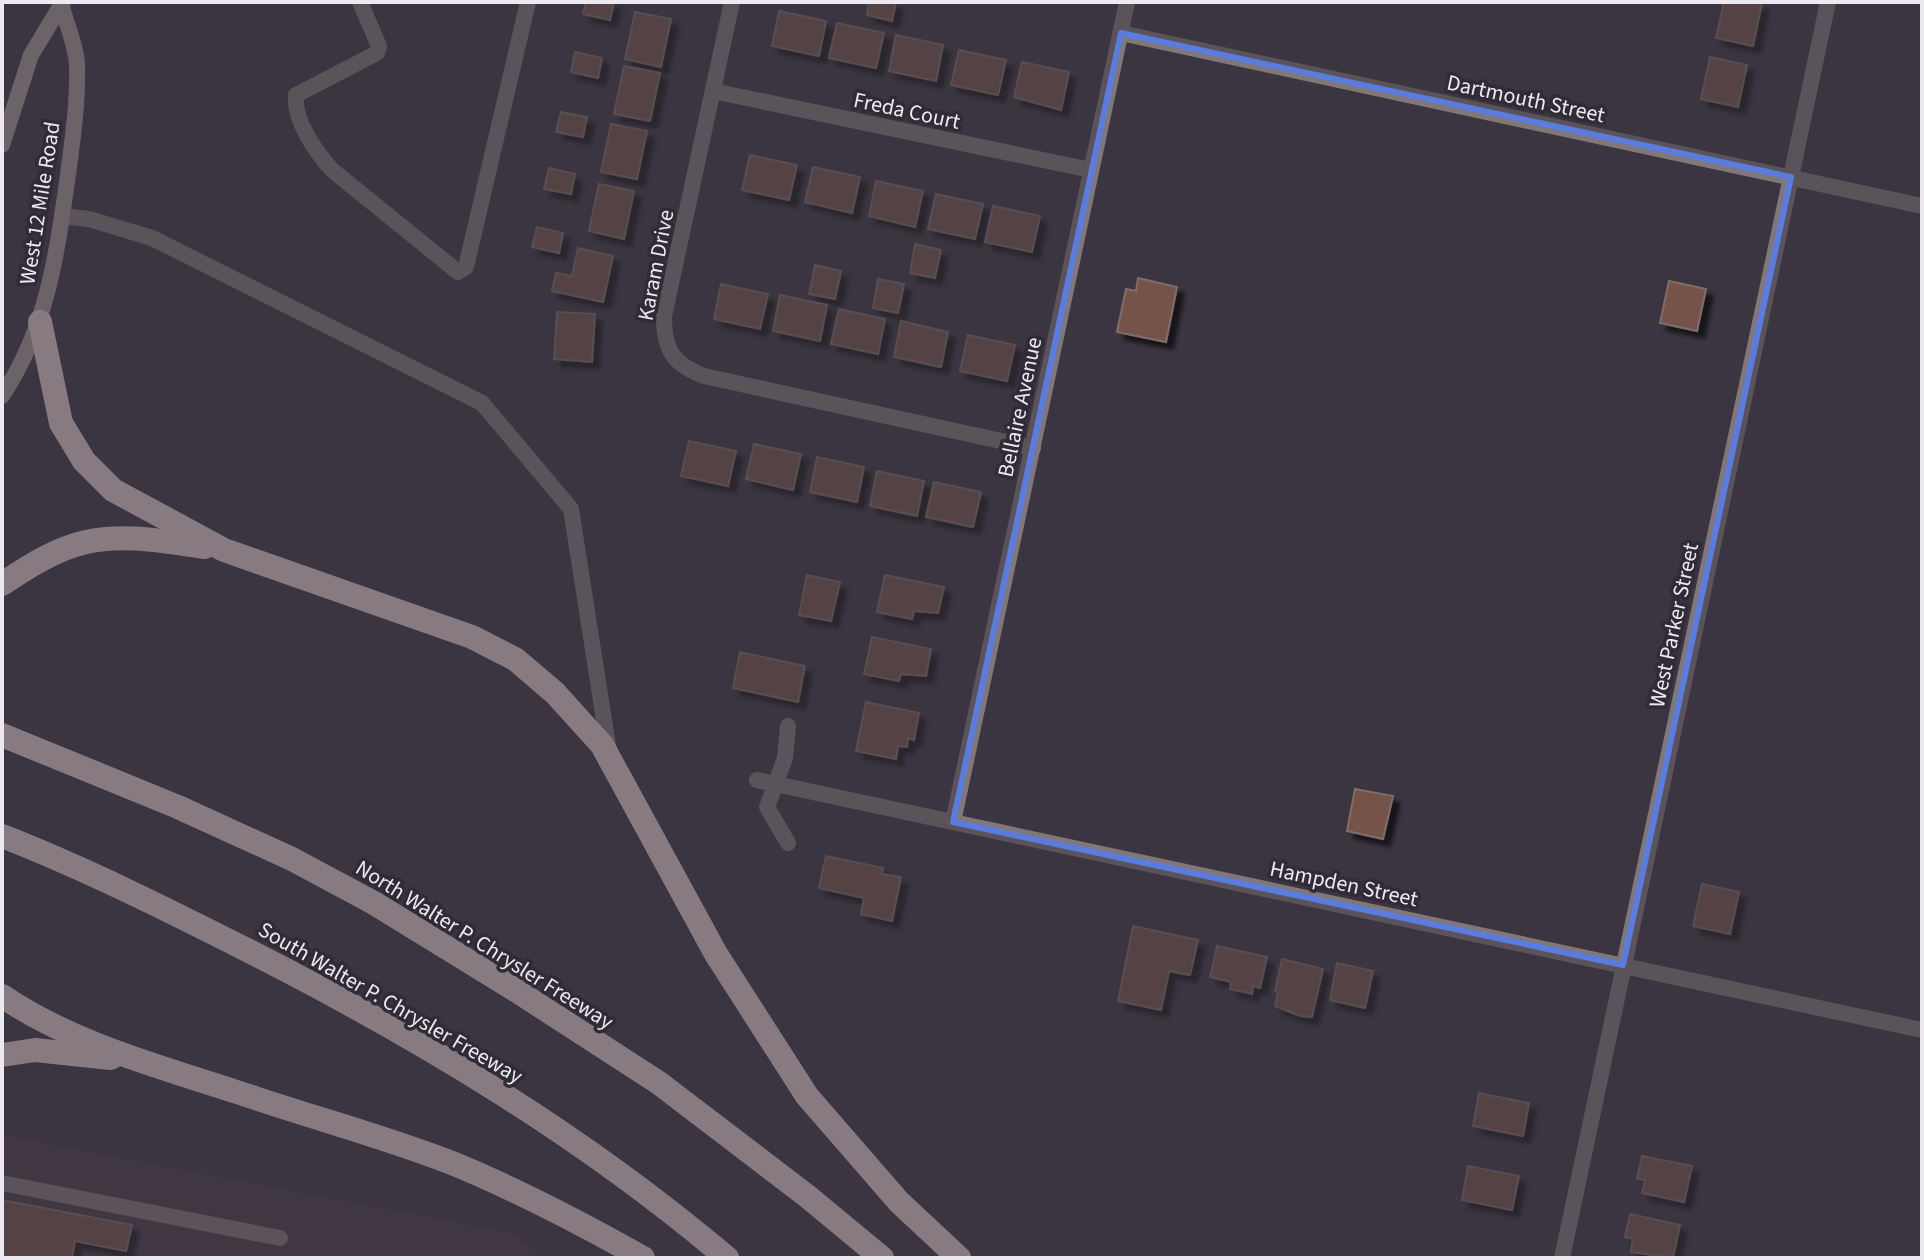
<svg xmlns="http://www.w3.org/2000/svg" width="1924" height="1260" font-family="'Source Sans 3',sans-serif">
  <defs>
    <filter id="shadow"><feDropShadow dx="7" dy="7" stdDeviation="2" flood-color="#0009"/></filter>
  </defs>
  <rect width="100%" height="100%" fill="#3a3540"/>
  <polygon fill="#473a48" points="2,1135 512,1233 541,1258 2,1258"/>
  <g fill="#765348" stroke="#7d6e69" stroke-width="2" filter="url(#shadow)">
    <polygon points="586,2 614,2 610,20 583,14"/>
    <polygon points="869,2 896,2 892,21 867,15"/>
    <polygon points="1724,2 1762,3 1753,46 1716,38"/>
    <polygon points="779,11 826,21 819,56 772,46"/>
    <polygon points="635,12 671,19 661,67 625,59"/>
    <polygon points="837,23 884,33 876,68 829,58"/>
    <polygon points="896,35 943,45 936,81 889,71"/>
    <polygon points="959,50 1006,60 998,95 951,85"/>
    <polygon points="575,52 602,58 598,78 571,72"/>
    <polygon points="1710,57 1747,65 1738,107 1701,99"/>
    <polygon points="1022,62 1069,72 1061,110 1014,97"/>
    <polygon points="624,66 660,73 650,121 614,114"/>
    <polygon points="561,112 587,117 583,137 556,132"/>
    <polygon points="611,124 647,131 637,179 601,172"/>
    <polygon points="750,155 797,165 789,200 742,190"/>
    <polygon points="813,167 860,177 852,213 805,202"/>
    <polygon points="549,168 575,174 571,194 544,189"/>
    <polygon points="876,181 923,191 915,227 869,216"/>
    <polygon points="599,184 634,191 624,239 589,231"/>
    <polygon points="936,194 983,204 975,239 928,229"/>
    <polygon points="993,206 1040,216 1032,252 985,242"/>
    <polygon points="537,227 563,233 559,253 532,247"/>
    <polygon points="915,244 941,250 935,278 910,273"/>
    <polygon points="578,248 613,256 603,302 552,291 556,273 572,276"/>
    <polygon points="815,265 841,271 835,299 809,294"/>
    <polygon points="1138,278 1177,287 1166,342 1117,332 1126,289 1136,291"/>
    <polygon points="878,279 904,284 898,313 873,308"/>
    <polygon points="1669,281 1706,289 1697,331 1660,323"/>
    <polygon points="721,284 768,294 760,329 714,319"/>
    <polygon points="780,295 827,305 820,341 773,331"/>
    <polygon points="839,309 885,319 878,354 831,344"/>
    <polygon points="557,312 595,314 592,362 554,359"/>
    <polygon points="901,321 948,332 941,367 894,357"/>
    <polygon points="968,335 1015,345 1007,381 960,371"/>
    <polygon points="689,441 736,451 728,486 681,476"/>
    <polygon points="754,444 801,454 793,490 746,479"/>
    <polygon points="817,457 864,467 857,502 810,492"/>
    <polygon points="877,471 924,481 917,516 870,506"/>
    <polygon points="934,482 981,492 973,527 926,517"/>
    <polygon points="807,575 840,582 831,621 799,615"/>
    <polygon points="885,575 944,587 938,613 914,611 912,619 877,612"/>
    <polygon points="872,637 931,649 926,676 901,674 899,681 864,674"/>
    <polygon points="740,652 805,666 798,702 733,688"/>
    <polygon points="866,702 919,713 914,740 908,738 907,747 898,746 896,759 856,751"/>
    <polygon points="1355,789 1393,796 1383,839 1347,831"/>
    <polygon points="826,856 883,868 882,874 901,877 892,921 861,914 864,898 819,888"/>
    <polygon points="1702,884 1739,892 1730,934 1693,926"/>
    <polygon points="1133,926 1198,940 1190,975 1169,971 1161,1010 1118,1001"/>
    <polygon points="1217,946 1267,957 1260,988 1253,986 1252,994 1230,989 1231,982 1210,977"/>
    <polygon points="1282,959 1323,969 1312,1017 1300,1016 1275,1006 1278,992 1275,991"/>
    <polygon points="1337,963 1373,971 1365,1008 1330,1000"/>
    <polygon points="1479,1093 1529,1103 1523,1136 1473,1126"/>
    <polygon points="1642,1156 1692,1166 1684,1202 1642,1193 1645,1180 1637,1179"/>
    <polygon points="1468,1166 1519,1176 1512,1210 1462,1200"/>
    <polygon points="2,1200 132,1225 126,1251 75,1241 72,1258 2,1258"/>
    <polygon points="1630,1214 1680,1225 1673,1258 1631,1252 1633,1239 1625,1237"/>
  </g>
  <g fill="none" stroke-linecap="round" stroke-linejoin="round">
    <g stroke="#807878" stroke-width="16">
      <path d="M360 2 379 46 377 53 296 95C293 120 316 152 332 170L458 272 466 267 528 2"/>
      <polyline points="62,216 89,219 152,238 482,403 571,509 609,752"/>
      <polyline points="2,1183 280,1238"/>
    </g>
    <g stroke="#807878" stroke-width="16">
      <path d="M732 2 664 316C664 349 672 364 704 376L1033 448"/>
      <polyline points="1121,33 1922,206"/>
      <polyline points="713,91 1091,170"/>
      <polyline points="757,780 1922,1030"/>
      <polyline points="953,822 1127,2"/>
      <polyline points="788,843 767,807 785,758 788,726"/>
      <polyline points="1562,1258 1828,2"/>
    </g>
    <g stroke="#a89c9c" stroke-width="16">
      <polyline points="2,145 31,55 63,2"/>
      <path d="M2 396C46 330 56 259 67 182 72 144 78 105 77 67 77 48 67 26 62 7"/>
    </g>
    <g stroke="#e4d1d0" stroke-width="24">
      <polyline points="40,322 61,423 84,461 113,490 224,550 472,637 515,659 555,693 602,745 716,954 807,1096 899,1202 959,1258"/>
      <path d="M2 584C28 567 55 549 86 542 125 533 167 542 205 547"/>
      <polyline points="2,735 178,807 292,859 374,903 517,991 659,1083 807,1196 882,1258"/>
      <path d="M2 836C86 869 168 910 249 951 418 1037 582 1135 727 1258"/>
      <path d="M2 996C75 1046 172 1070 255 1098 321 1120 388 1138 452 1163 518 1190 581 1223 643 1258"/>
      <polyline points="2,1055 35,1050 111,1058"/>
    </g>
  </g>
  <path d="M0 0H1924V1260H0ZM1121 33 1791 177 1623 965 953 822Z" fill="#3a3540" fill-opacity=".55" fill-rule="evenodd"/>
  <path fill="none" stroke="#5b7cdf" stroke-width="6" stroke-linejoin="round" d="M1121 33 1791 177 1623 965 953 822Z"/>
  <g text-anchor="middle" stroke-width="7" stroke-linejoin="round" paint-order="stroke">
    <g font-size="22" fill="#ece9f0" stroke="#302b36">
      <text transform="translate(1526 98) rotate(12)" y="8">Dartmouth Street</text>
      <text transform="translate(907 110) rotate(12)" y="8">Freda Court</text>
      <text transform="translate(39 203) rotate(-81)" y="8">West 12 Mile Road</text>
      <text transform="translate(655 265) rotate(-79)" y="8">Karam Drive</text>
      <text transform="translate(1019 407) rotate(-78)" y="8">Bellaire Avenue</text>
      <text transform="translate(1673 625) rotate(-78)" y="8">West Parker Street</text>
      <text transform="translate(1344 883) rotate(12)" y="8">Hampden Street</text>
      <text transform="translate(485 944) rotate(32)" y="8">North Walter P. Chrysler Freeway</text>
      <text transform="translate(391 1002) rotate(30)" y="8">South Walter P. Chrysler Freeway</text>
    </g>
  </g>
  <rect width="1924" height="1260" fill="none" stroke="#ece9f0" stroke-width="8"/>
</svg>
